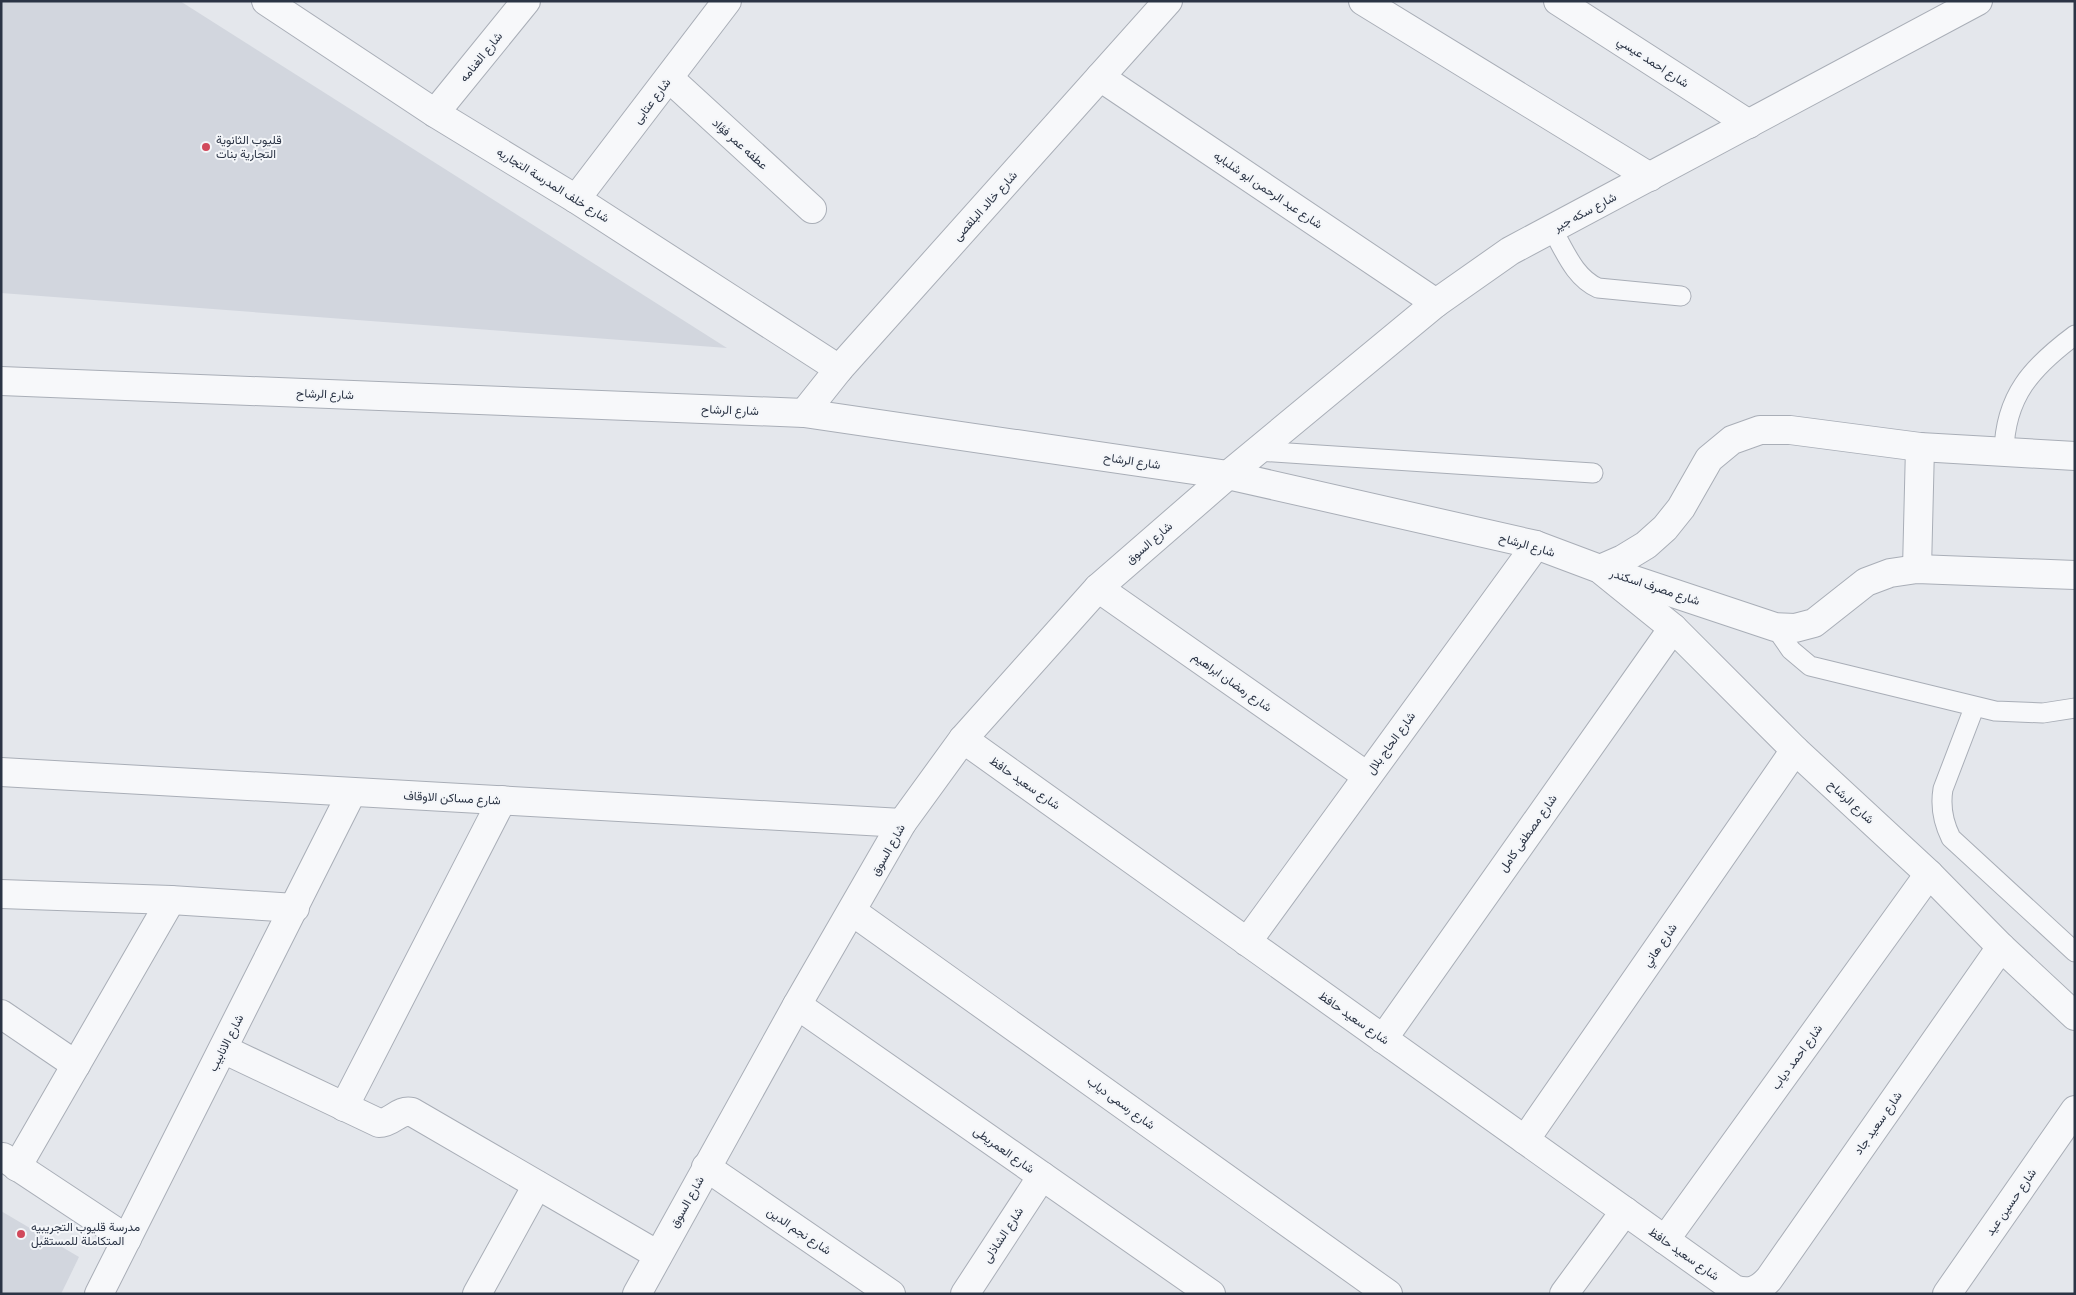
<svg xmlns="http://www.w3.org/2000/svg" width="2076" height="1295" font-family="'IBM Plex Sans',Vazirmatn,sans-serif">
  <rect width="100%" height="100%" fill="#e4e7ec"/>
  <g fill="#d2d6de">
    <polygon points="1,1 180,1 727,348 1,293"/>
    <polygon points="1,1211 79,1257 61,1294 1,1294"/>
  </g>
  <g fill="none" stroke-linecap="round" stroke-linejoin="round">
    <defs>
      <g id="service">
        <path d="M1552 229C1565 251 1574 277 1598 288L1681 296"/>
        <polyline points="1257,451 1593,473"/>
        <path d="M2004 452C2005 396 2032 367 2075 335"/>
        <polyline points="1775,627 1791,650 1810,666 1995,711 2043,713 2075,708"/>
        <path d="M1974 708 1943 789C1940 807 1943 822 1951 838L2075 952"/>
      </g>
      <g id="minor">
        <polyline points="266,1 435,113 576,199 839,369"/>
        <polyline points="1363,1 1650,177"/>
        <polyline points="1558,1 1749,124"/>
        <polyline points="1100,77 1436,303"/>
        <polyline points="669,78 812,209"/>
        <polyline points="435,113 526,1"/>
        <polyline points="576,199 727,1"/>
        <polyline points="1,381 804,413 1228,475 1536,545 1600,569 1673,628 1795,750 1929,874 2001,947 2075,1016"/>
        <polyline points="804,413 839,369 1168,1"/>
        <polyline points="1600,569 1623,559 1646,545 1665,528 1681,508 1709,459 1732,440 1760,430 1790,430 1920,447 2075,456"/>
        <polyline points="1917,569 1920,447"/>
        <polyline points="1613,573 1775,627 1795,628 1814,623 1866,582 1890,573 1917,569 2075,575"/>
        <polyline points="1098,588 1367,776"/>
        <path d="M963 739 1734 1289C1749 1294 1758 1291 1769 1279L2001 947"/>
        <polyline points="1,772 902,823"/>
        <polyline points="1,894 171,900 295,908"/>
        <polyline points="853,912 1388,1294"/>
        <polyline points="1247,942 1536,545"/>
        <polyline points="797,1005 1211,1294"/>
        <polyline points="1,1014 76,1065"/>
        <polyline points="1383,1039 1673,628"/>
        <path d="M223 1049 379 1123C393 1123 398 1109 412 1112L658 1255"/>
        <polyline points="344,1107 502,800"/>
        <polyline points="1525,1140 1795,750"/>
        <polyline points="3,1157 127,1239"/>
        <polyline points="17,1167 171,900"/>
        <polyline points="706,1167 891,1294"/>
        <polyline points="1665,1240 1929,874"/>
        <polyline points="99,1294 352,792"/>
        <polyline points="477,1294 537,1185"/>
        <polyline points="637,1294 797,1005 902,823 963,739 1098,588 1228,475 1436,303 1510,251 1978,1"/>
        <polyline points="965,1294 1042,1176"/>
        <polyline points="1564,1294 1625,1211"/>
        <polyline points="1947,1294 2075,1110"/>
      </g>
    </defs>
    <use href="#service" stroke="#a9aeb7" stroke-width="21"/>
    <use href="#minor" stroke="#a9aeb7" stroke-width="30"/>
    <use href="#service" stroke="#f7f8fa" stroke-width="19"/>
    <use href="#minor" stroke="#f7f8fa" stroke-width="28"/>
  </g>
  <g fill="#d1495b" stroke="#f4f6f9" stroke-width="2">
    <circle cx="206" cy="147" r="5"/>
    <circle cx="21" cy="1234" r="5"/>
  </g>
  <g text-anchor="middle" stroke-width="4" stroke-linejoin="round" paint-order="stroke">
    <g font-size="12" fill="#2b3445" stroke="#f4f6f9">
      <text transform="translate(481 57) rotate(-51)" y="4">شارع الغنامه</text>
      <text transform="translate(1653 62) rotate(33)" y="4">شارع احمد عيسي</text>
      <text transform="translate(652 101) rotate(-53)" y="4">شارع عتابى</text>
      <text transform="translate(740 144) rotate(42)" y="4">عطفه عمر فؤاد</text>
      <text transform="translate(553 185) rotate(32)" y="4">شارع خلف المدرسة التجاريه</text>
      <text transform="translate(1268 190) rotate(34)" y="4">شارع عبد الرحمن ابو شلبايه</text>
      <text transform="translate(985 206) rotate(-48)" y="4">شارع خالد البلقصى</text>
      <text transform="translate(1585 212) rotate(-28)" y="4">شارع سكه جير</text>
      <text transform="translate(325 394) rotate(2)" y="4">شارع الرشاح</text>
      <text transform="translate(730 410) rotate(2)" y="4">شارع الرشاح</text>
      <text transform="translate(1132 461) rotate(8)" y="4">شارع الرشاح</text>
      <text transform="translate(1149 543) rotate(-41)" y="4">شارع السوق</text>
      <text transform="translate(1527 545) rotate(16)" y="4">شارع الرشاح</text>
      <text transform="translate(1655 587) rotate(18)" y="4">شارع مصرف اسكندر</text>
      <text transform="translate(1232 682) rotate(35)" y="4">شارع رمضان ابراهيم</text>
      <text transform="translate(1391 743) rotate(-54)" y="4">شارع الحاج بلال</text>
      <text transform="translate(1025 783) rotate(35)" y="4">شارع سعيد حافظ</text>
      <text transform="translate(452 798) rotate(3)" y="4">شارع مساكن الاوقاف</text>
      <text transform="translate(1851 802) rotate(43)" y="4">شارع الرشاح</text>
      <text transform="translate(1528 833) rotate(-55)" y="4">شارع مصطفى كامل</text>
      <text transform="translate(888 850) rotate(-61)" y="4">شارع السوق</text>
      <text transform="translate(1660 945) rotate(-55)" y="4">شارع هاني</text>
      <text transform="translate(1354 1018) rotate(35)" y="4">شارع سعيد حافظ</text>
      <text transform="translate(226 1043) rotate(-63)" y="4">شارع الانابيب</text>
      <text transform="translate(1797 1057) rotate(-54)" y="4">شارع احمد دياب</text>
      <text transform="translate(1121 1103) rotate(36)" y="4">شارع رسمى دياب</text>
      <text transform="translate(1878 1123) rotate(-55)" y="4">شارع سعيد جاد</text>
      <text transform="translate(1004 1150) rotate(35)" y="4">شارع العمريطى</text>
      <text transform="translate(687 1202) rotate(-61)" y="4">شارع السوق</text>
      <text transform="translate(2011 1202) rotate(-55)" y="4">شارع حسين عيد</text>
      <text transform="translate(799 1231) rotate(34)" y="4">شارع نجم الدين</text>
      <text transform="translate(1003 1235) rotate(-57)" y="4">شارع الشاذلى</text>
      <text transform="translate(1684 1254) rotate(35)" y="4">شارع سعيد حافظ</text>
    </g>
    <g font-size="12" fill="#2b3445" stroke="#f4f6f9" text-anchor="start">
      <text x="216" y="144">قليوب الثانوية<tspan x="216" dy="14">التجارية بنات</tspan></text>
      <text x="31" y="1231">مدرسة قليوب التجريبيه<tspan x="31" dy="14">المتكاملة للمستقبل</tspan></text>
    </g>
  </g>
  <rect width="2076" height="1295" fill="none" stroke="#2b3445" stroke-width="5"/>
</svg>
